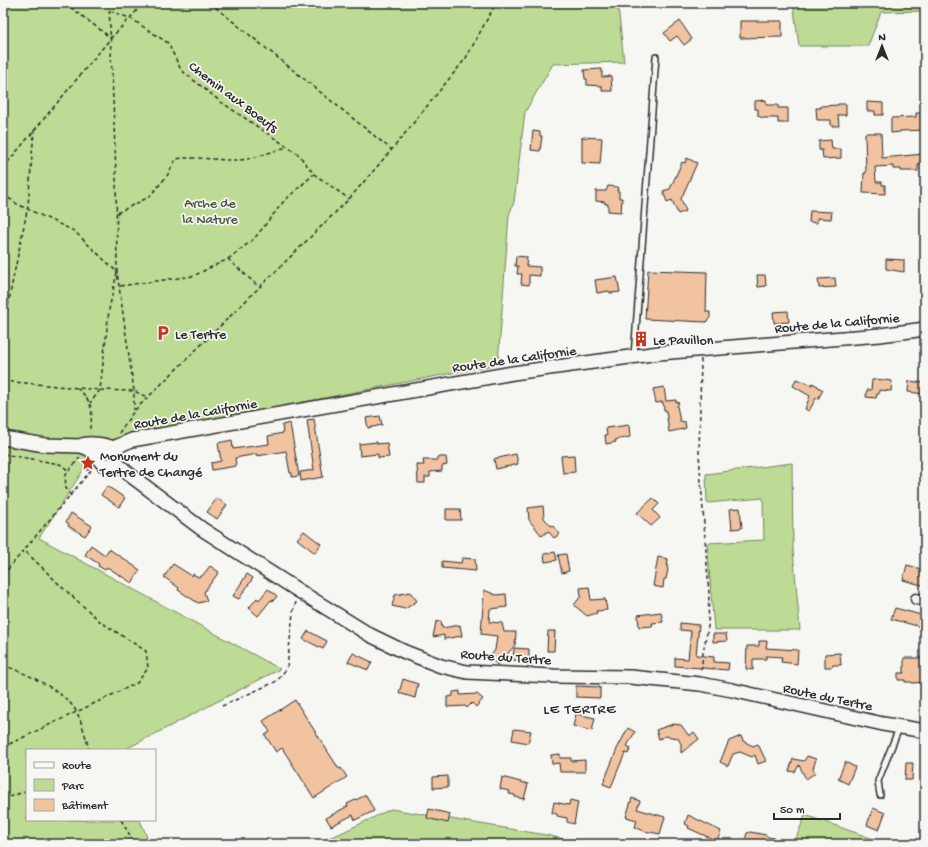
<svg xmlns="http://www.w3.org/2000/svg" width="928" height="847" font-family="'Gochi Hand',sans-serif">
  <rect width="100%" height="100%" fill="#f6f6f2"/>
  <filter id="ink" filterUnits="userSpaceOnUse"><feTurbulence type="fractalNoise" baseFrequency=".025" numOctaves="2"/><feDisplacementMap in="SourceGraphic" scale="8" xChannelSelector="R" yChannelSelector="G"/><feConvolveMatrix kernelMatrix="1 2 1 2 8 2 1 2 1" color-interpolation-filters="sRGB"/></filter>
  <g filter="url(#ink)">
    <g fill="#bddb94" stroke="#748360">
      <polygon points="3,3 684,3 618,6 624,62 553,64 525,112 514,202 509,215 498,364 100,442 86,466 39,538 280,669 124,750 27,750 27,820 140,820 150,844 3,844"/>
      <polygon points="793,3 925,3 925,11 881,12 868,46 799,46"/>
      <polygon points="792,463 793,550 800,630 714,630 707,543 764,540 763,498 707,503 706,474"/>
      <polygon points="391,809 546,835 586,844 313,844 339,834"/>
      <polygon points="805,815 888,844 794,844"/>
    </g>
    <g fill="#f2c3a1" stroke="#2b2b2b">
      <polygon points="680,21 692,39 684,45 677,36 670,41 664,33"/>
      <polygon points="740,21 782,21 782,37 740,38"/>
      <polygon points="602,69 602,77 611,76 612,91 602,91 602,86 587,85 587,79 585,79 584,70"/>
      <polygon points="766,100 766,105 778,105 778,108 788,108 788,123 778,123 778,118 763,118 758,116 758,109 755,109 755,101"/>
      <polygon points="867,102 883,103 883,115 875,115 875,111 867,111"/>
      <polygon points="838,104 846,104 846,115 838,115 839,126 831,126 831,120 817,120 816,108 821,108 821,106 838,105"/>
      <polygon points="916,113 925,113 925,130 900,131 900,132 891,133 891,118 916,117"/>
      <polygon points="533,131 540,132 540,136 542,136 540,151 531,150"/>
      <polygon points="865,133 881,133 882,158 923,154 924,165 918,165 918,171 901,171 901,169 893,169 893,166 875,167 876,182 882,182 882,185 885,185 885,194 863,193 864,173 866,173"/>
      <polygon points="582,137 602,138 600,164 582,163"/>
      <polygon points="831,140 832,149 841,149 841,158 823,159 822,150 819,150 819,141"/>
      <polygon points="687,158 697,163 681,199 686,211 678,214 672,200 667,202 663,191 670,189 682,162 685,163"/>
      <polygon points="608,186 618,187 617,191 619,191 619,198 622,198 621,212 608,211 608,204 605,204 605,202 596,201 596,191 606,191"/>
      <polygon points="810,211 832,212 831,219 817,218 817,223 809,222"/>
      <polygon points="516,256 527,257 526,266 540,267 540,276 529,275 529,285 521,284 522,274 517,274 518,266 515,266"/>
      <polygon points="886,259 904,260 904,272 886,269"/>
      <polygon points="648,270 707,272 706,312 710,312 710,318 706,322 645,319"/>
      <polygon points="757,275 765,275 766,286 758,287"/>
      <polygon points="617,277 620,292 610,293 609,291 597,293 595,280"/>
      <polygon points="835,278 836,287 819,288 818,279"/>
      <polygon points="788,311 789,322 774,323 773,312"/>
      <polygon points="796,379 812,385 812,383 818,386 818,387 823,390 818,399 816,398 809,411 805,409 810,396 793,386"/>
      <polygon points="875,379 892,381 891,391 879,390 879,394 877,394 876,398 866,397 867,390 871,390 872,380 875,380"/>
      <polygon points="909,381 925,383 925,394 908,392"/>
      <polygon points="664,387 666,401 676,400 676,402 679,403 677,406 680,421 685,422 686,428 683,429 669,432 666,410 664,410 663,402 656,403 653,389"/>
      <polygon points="380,416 382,425 368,428 366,418"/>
      <polygon points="314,419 323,477 301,481 300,472 314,470 307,420"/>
      <polygon points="290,423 299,476 292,477 292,473 290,473 286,451 257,456 257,454 235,458 236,466 212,470 211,463 221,461 218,443 232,440 233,449 269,444 268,436 283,433 282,425"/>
      <polygon points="629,425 630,437 615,440 616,442 606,444 605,435 607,435 606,428"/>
      <polygon points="377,442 377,444 387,443 389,457 378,458 378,454 360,456 359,444"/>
      <polygon points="516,454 518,464 496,469 494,459"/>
      <polygon points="574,455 575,472 563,473 561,456"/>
      <polygon points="437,457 446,457 447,465 442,466 442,471 430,472 430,477 425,477 425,483 418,483 417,465 424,465 423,460 437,460"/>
      <polygon points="107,486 125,498 119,507 101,495"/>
      <polygon points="217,498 227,505 217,519 207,512"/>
      <polygon points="653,498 659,504 653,510 660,518 651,526 637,513"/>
      <polygon points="543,506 544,518 551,526 552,525 560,534 554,538 548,531 542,536 529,520 528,508"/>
      <polygon points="740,508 742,528 732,529 730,509"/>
      <polygon points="446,509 460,509 461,520 446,520"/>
      <polygon points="71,513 92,526 85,536 68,526 69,524 66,522"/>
      <polygon points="304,531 321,544 315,553 297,539"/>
      <polygon points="91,545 105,555 109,549 140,570 132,583 107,567 105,570 98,566 99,564 85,555"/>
      <polygon points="555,552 557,560 545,562 544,554"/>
      <polygon points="566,554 569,571 562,573 558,555"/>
      <polygon points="658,557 668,559 667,568 668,569 666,579 664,579 663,588 653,586"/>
      <polygon points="462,558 475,559 476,571 442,568 442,561 461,563"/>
      <polygon points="173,564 192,576 193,574 198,577 203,575 210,566 219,572 204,592 207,601 198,603 178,590 179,588 164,577"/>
      <polygon points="907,565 925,570 925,586 903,580"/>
      <polygon points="247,574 253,578 239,599 233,596"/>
      <polygon points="589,587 591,600 605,599 607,610 596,611 597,613 587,616 574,605 581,596 580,588"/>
      <polygon points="268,589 277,596 273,601 271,600 258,616 249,608 257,598 259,600"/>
      <polygon points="484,590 496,595 506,594 507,607 490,609 489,622 502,623 504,632 516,632 515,645 498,665 489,658 495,650 497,636 481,634"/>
      <polygon points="410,592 417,601 405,609 392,606 395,595"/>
      <polygon points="895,608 925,616 925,628 891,619"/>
      <polygon points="661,612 663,622 652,623 653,626 639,627 638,615"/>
      <polygon points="441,621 442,628 460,625 462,636 444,639 444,635 433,637 436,622"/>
      <polygon points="680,623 699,625 696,655 714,657 714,662 729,663 728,670 675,666 675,658 688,659 691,631 680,630"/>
      <polygon points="308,631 327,641 323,649 303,639"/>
      <polygon points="548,631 555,631 554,651 547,651"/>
      <polygon points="713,634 726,634 727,641 713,642"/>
      <polygon points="759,641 767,641 766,648 798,650 797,664 781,662 782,657 766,656 766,659 753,659 753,670 746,669 747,646 759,646"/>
      <polygon points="514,648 529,649 529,661 513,660"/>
      <polygon points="353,653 372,662 368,670 348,662"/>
      <polygon points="840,653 841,665 833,665 832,667 825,667 825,654"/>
      <polygon points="904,658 924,658 925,682 912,683 912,682 905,682 905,680 898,680 898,673 904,673"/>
      <polygon points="403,679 418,684 415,698 399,693"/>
      <polygon points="576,686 600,687 600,698 576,697"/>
      <polygon points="460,691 460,695 477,694 483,699 476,707 472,703 467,708 465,706 447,707 447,697 453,696 453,692"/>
      <polygon points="295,700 339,769 341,768 347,777 314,798 282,748 276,752 265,735 270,732 263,721"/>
      <polygon points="576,714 595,718 592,731 573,726"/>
      <polygon points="673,724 681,725 689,736 694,732 699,739 681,753 681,744 678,738 665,736 659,739 656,730"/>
      <polygon points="628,728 635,732 627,746 631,748 628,754 625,753 611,787 603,784 617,749"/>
      <polygon points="514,729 531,731 528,743 512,740"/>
      <polygon points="741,736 743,741 753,746 758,744 766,761 758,764 755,755 752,757 740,752 733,754 728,766 720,762 729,741"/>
      <polygon points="560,754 560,758 571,758 571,761 585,760 585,772 560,772 559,763 552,764 551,755"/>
      <polygon points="807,756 816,759 813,769 815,773 806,779 799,765 795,772 789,771 793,759 804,761"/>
      <polygon points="845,762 855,767 848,784 838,779"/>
      <polygon points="906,763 913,763 912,780 905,780"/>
      <polygon points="448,776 448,787 433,788 433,777"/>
      <polygon points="502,777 528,784 524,799 515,797 515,795 509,794 510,791 500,789"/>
      <polygon points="366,795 374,811 355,820 353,815 331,826 326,818 348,806 347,804"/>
      <polygon points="632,798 640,801 637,809 665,817 660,834 644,831 635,827 637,820 626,817"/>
      <polygon points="570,800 578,802 574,824 567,822 567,818 557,816 557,814 552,813 554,802 569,805"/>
      <polygon points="873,808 885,813 879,830 867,825"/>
      <polygon points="429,809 450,814 448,823 427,818"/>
      <polygon points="688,815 721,831 717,841 688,828 689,826 685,824"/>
      <polygon points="750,832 766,835 768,837 786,840 785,844 748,844 745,840 747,833"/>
    </g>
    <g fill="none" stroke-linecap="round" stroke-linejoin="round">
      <defs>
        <g id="service">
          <polyline points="634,356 656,57"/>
          <polyline points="880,795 878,781 899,728"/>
        </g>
        <polyline id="minor" points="916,599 925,601"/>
        <g id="tertiary">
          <polyline points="3,438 45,445 81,446 89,449 98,456"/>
          <path d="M82 445C89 442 106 445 113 448L117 456C115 463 111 466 104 465L98 458 100 450 105 446"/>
          <polyline points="113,448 132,440 513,373 659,353 880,335 925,329"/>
          <polyline points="115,462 130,475 202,529 299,591 370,635 405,652 441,666 467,672 553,676 630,677 700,684 732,690 883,724 925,731"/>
        </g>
      </defs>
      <use href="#service" stroke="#2b2b2b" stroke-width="8"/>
      <use href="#minor" stroke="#2b2b2b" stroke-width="13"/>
      <use href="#tertiary" stroke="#2b2b2b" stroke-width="16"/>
      <g stroke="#2b2b2b" stroke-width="1.5" stroke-dasharray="4 3" stroke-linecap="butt">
        <polyline points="65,3 111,38"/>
        <polyline points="109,3 116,173 117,272 134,391 134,410"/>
        <polyline points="210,3 392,150"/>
        <polyline points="110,11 130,18 168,43 181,70 221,102 298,154 314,174 349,199"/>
        <polyline points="3,168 111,38 144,3"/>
        <polyline points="3,194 17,204 74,231 117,272 109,310 100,390 90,403"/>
        <path d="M117 213 149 197 167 176 176 159C196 156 212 160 232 160 251 161 269 152 287 147"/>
        <polyline points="228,259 254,239 284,201 314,174"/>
        <polyline points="120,286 193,276 228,259 259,287"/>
        <polyline points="3,333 12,284 28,206 34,130"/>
        <polyline points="701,359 699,454 709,594 708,627 703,653 701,673"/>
        <polyline points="3,381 100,390 134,391 147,397"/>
        <path d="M77 388C93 402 94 411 89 432"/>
        <polyline points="119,433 134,411 349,199 394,147 466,58 496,3"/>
        <polyline points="3,454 60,464 69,471"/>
        <polyline points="85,460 89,473"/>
        <polyline points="71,496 66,488 65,476 80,457"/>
        <polyline points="3,575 93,468"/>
        <path d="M3 665C25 673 64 690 76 711 81 719 87 741 89 750"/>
        <polyline points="222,706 277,681 287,668 293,613 296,602"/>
        <polyline points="3,747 137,683 148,668 146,651 102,623 63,588 24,550"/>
        <polyline points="3,799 27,791"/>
        <polyline points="121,820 135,844"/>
      </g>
      <use href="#service" stroke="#f6f6f2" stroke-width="5"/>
      <use href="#minor" stroke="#f6f6f2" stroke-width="10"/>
      <use href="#tertiary" stroke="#f6f6f2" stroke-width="13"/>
    </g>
  </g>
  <defs>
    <symbol id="parking-bare" viewBox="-9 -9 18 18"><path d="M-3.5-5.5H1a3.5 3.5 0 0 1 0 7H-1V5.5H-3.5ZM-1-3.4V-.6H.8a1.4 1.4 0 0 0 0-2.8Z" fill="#c8321e" stroke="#f6f6f2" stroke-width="2.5" paint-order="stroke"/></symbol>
    <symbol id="building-bare" viewBox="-9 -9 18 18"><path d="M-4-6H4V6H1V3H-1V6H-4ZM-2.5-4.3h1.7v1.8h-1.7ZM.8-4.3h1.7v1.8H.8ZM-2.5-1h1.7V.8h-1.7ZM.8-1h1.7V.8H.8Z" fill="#c8321e" stroke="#f6f6f2" stroke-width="2.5" paint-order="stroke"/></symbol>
    <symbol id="sight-bare" viewBox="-9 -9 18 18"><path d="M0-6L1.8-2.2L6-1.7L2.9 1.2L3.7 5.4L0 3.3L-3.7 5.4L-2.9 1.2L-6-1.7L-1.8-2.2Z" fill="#c8321e" stroke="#f6f6f2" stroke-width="2.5" paint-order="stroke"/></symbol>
  </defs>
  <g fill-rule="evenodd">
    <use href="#parking-bare" x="152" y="322" width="22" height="22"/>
    <use href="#building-bare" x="630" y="328" width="22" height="22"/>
    <use href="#sight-bare" x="77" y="452" width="22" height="22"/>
  </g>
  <g text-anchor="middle" stroke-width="3.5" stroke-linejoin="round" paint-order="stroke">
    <g font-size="14" fill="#2b2b2b" stroke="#f6f6f2">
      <text transform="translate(234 96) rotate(37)" y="5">Chemin aux Boeufs</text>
      <text transform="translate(837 322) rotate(-5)" y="5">Route de la Californie</text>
      <text transform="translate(514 358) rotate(-8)" y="5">Route de la Californie</text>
      <text transform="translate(195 413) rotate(-10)" y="5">Route de la Californie</text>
      <text transform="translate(506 656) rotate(4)" y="5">Route du Tertre</text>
      <text transform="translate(828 696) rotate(12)" y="5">Route du Tertre</text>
    </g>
    <g font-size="14" fill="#505745" stroke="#f6f6f2">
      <text x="210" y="207">Arche de<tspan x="210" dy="16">la Nature</tspan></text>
    </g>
    <g font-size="14" fill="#2b2b2b" stroke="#f6f6f2" text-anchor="start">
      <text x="175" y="338">Le Tertre</text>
      <text x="653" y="344">Le Pavillon</text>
      <text x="100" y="460">Monument du<tspan x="100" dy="16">Tertre de Changé</tspan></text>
    </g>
    <g font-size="15" letter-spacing="1" fill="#2b2b2b" stroke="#f6f6f2">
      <text x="580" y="713">LE TERTRE</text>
    </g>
  </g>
  <rect width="928" height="847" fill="none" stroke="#f6f6f2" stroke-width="16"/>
  <rect x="8" y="8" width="912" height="831" fill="none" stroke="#2b2b2b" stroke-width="1.5" filter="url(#ink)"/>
  <rect x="26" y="749" width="130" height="72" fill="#f6f6f2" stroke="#a5a5a2"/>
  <rect x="34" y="762" width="20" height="6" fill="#f6f6f2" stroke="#a5a5a2"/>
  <text x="62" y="769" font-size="12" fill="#2b2b2b">Route</text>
  <rect x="34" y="779" width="20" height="12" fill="#bddb94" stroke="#a5a5a2"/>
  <text x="62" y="789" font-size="12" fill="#2b2b2b">Parc</text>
  <rect x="34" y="799" width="20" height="12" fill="#f2c3a1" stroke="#a5a5a2"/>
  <text x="62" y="809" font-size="12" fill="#2b2b2b">Bâtiment</text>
  <g transform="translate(882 46)" stroke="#f6f6f2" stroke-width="3" paint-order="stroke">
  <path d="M0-3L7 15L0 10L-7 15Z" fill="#2b2b2b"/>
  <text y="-6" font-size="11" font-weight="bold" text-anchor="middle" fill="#2b2b2b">N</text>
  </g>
  <path d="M774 813v6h66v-6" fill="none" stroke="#2b2b2b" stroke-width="2"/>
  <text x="780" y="813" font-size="12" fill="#2b2b2b" stroke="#f6f6f2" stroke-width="3" paint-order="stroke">50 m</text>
</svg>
